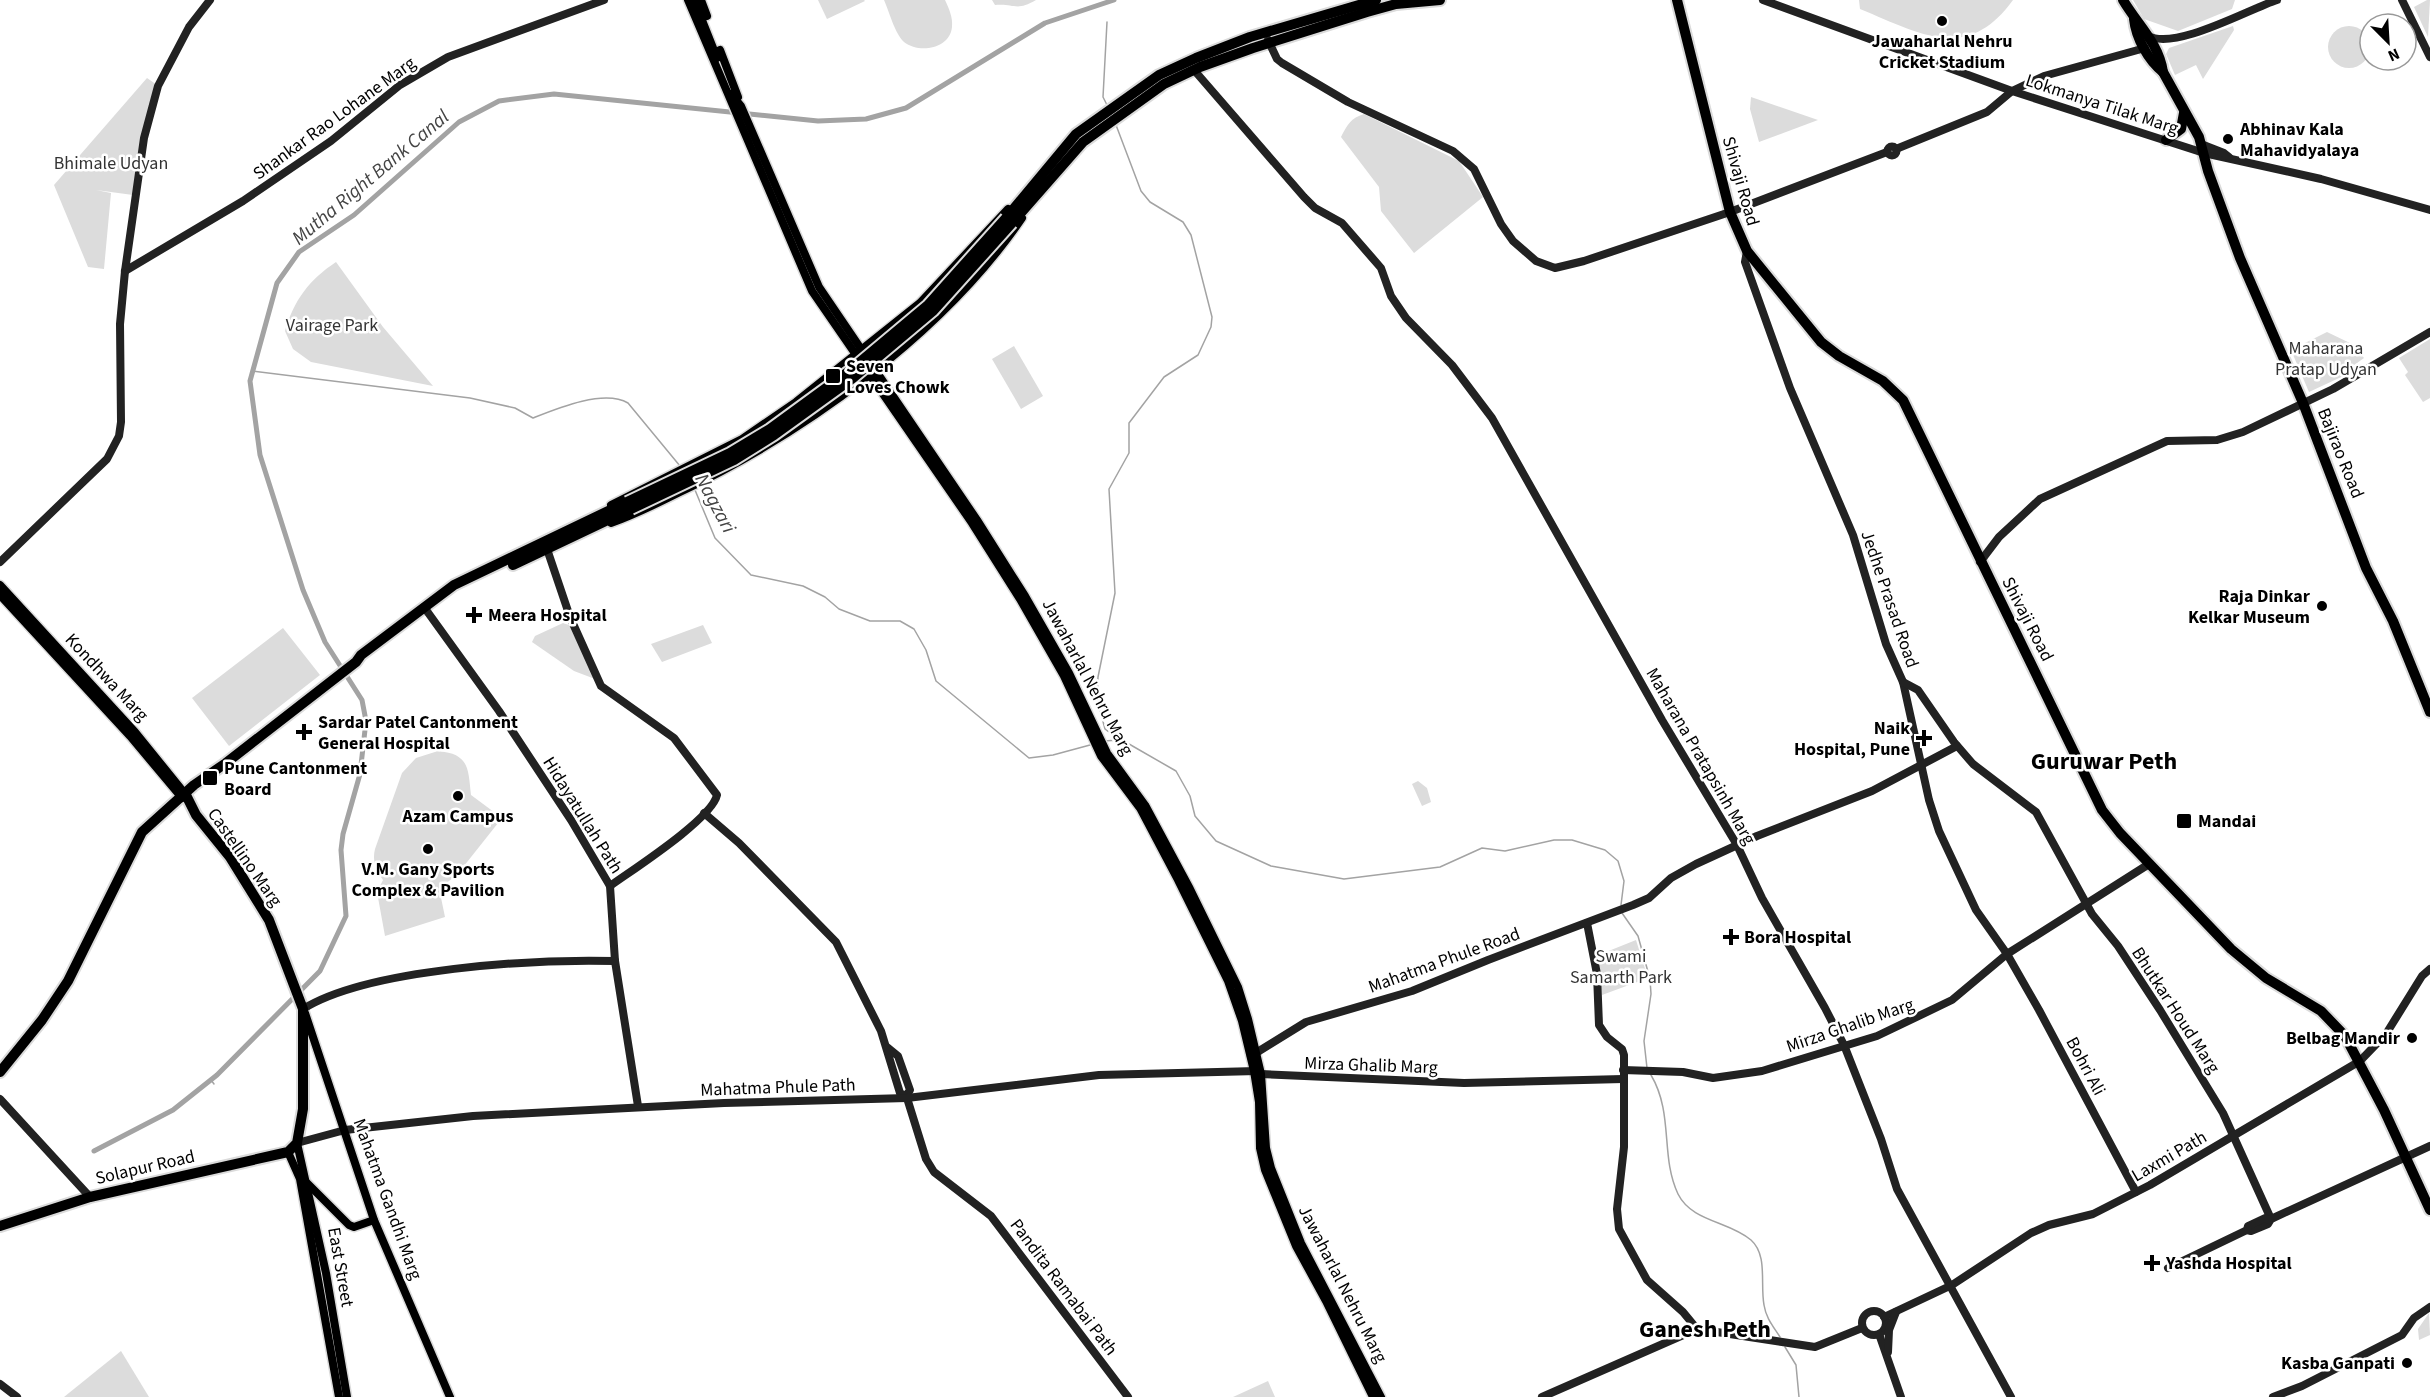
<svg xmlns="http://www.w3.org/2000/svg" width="2430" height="1397" font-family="'Source Sans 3',sans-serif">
  <rect width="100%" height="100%" fill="#fff"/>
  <g fill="#dcdcdc">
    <polygon points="818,0 864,0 865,1 827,19"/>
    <path d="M884 0H945C949 9 953 17 952 27 950 49 919 54 904 42 895 34 889 11 884 0Z"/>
    <path d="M992 0H1036C1016 12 1014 3 995 5Z"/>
    <path d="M1859 0H2013C1967 64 1919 33 1860 9Z"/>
    <polygon points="2133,0 2235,0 2232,9 2178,31 2144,19"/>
    <polygon points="2427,0 2430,0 2428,37 2414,7"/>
    <circle cx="2349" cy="47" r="21"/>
    <polygon points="2233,26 2234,30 2203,79 2196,65 2175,75 2166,54 2169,48"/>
    <polygon points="147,78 157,85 133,195 96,190 111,193 104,269 88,267 54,185"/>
    <polygon points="1751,97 1818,120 1759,142 1750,109"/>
    <path d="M1364 114 1459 161 1483 197 1414 253 1381 211 1379 187 1341 137C1347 125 1351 118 1364 114Z"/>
    <path d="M336 262 383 327 433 386 311 362 293 349 285 331C294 300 309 280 336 262Z"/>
    <polygon points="2327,332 2352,344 2364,358 2350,368 2352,372 2309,392 2291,350"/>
    <polygon points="2430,339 2430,398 2423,402 2405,375 2408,372 2399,358"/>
    <polygon points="1014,346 1043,396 1021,409 992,359"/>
    <polygon points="563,623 569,625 595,679 574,671 532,642 535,636"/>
    <polygon points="703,625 712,643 662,662 651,644"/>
    <polygon points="283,628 320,675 229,746 192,698"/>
    <path d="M438 751C470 754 468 769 471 795L502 818 456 876 439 888 445 917 385 936 377 892 383 880C376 870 372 861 375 849L402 773 416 758Z"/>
    <polygon points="1418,781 1427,788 1431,802 1422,806 1412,784"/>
    <polygon points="1636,940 1648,978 1602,995 1596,956"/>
    <polygon points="2429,1313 2430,1335 2419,1340 2418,1329"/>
    <polygon points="121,1351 149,1397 64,1397"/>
    <polygon points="1268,1381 1275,1397 1233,1397"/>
  </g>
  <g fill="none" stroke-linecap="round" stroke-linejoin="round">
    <g stroke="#a3a3a3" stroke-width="1.5">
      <polyline points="1107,22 1103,97 1108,107"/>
      <polyline points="1116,125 1141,191 1150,202 1183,222 1191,235 1212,317 1211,327 1198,355 1164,377 1129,423 1129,453 1109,489 1115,593 1098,677 1097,699 1105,729 1118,739"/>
      <path d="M252 371 470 398 515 408 533 418C558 408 604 389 628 403L680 466"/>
      <polyline points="695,490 715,538 751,575 803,586 825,597 839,609 870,621 900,621 914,629 926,650 936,681 1029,758 1053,755 1090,745"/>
      <polyline points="1104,741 1119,740 1129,744 1176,771 1190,796 1195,816 1216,841 1271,866 1344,879 1440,867 1482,848 1505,851 1554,840 1572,840 1605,850 1618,861 1624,881 1621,905"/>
      <polyline points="1622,913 1638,936 1650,979 1651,994 1644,1041 1647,1068"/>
      <path d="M1651 1075C1674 1114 1660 1156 1678 1194 1692 1222 1729 1221 1751 1240 1768 1255 1760 1284 1764 1305 1766 1318 1773 1326 1780 1337"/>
      <polyline points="211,1080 214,1084"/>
      <polyline points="1785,1347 1796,1365 1799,1397"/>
    </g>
    <polyline stroke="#a3a3a3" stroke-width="5" points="94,1151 173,1110 217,1075 320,971 346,916 341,850 343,834 360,774 366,721 362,700 325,642 303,590 260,455 250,381 277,283 299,252 354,215 459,122 499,101 554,94 818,121 866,119 906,108 1045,23 1114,0"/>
    <defs>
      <g id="primary">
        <polyline points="688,0 812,291 972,523 1020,599 1064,676 1101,756 1140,808 1178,880 1228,981 1242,1021 1254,1071 1259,1102 1260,1148 1265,1170 1296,1246 1326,1301 1373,1397"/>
        <polyline points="694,0 717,58"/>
        <polyline points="701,0 707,16"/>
        <polyline points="720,50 738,97"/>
        <polyline points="731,94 741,106 819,287 977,520 1025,596 1069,673 1107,753 1145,805 1190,889 1238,987 1248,1019 1261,1074 1266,1148 1271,1168 1301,1243 1381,1397"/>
        <polyline points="611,505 742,439 796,402 920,303 1008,209"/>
        <path d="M611 523C634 515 656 504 678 493 803 434 943 334 1022 218"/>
        <polyline points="0,585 135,732 186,795"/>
        <polyline points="0,595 130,736 182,798"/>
        <polyline points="305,1013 374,1220 450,1397"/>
        <polyline points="297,1143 326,1273 347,1397"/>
        <polyline points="288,1152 300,1179 339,1397"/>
        <polyline points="307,1183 349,1225 354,1227 374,1220"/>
      </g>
      <g id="highway">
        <polyline points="1677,0 1730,212 1747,251 1821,342 1839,356 1883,381 1903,400 2102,810 2120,833 2231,949 2266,978 2321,1011 2345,1036 2384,1110 2430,1210"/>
        <path d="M2123 0C2137 24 2159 43 2163 72L2199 137 2208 171 2240 258 2303 403 2366 568 2393 621 2430 712"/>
        <path d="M2134 19C2136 38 2148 60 2163 72"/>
        <polyline points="2166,140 2181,129 2184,113"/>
        <polyline points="1006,218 1076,134 1159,75 1196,58 1250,37 1376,0"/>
        <polyline points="1012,223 1083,142 1164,84 1200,67 1253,48 1367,12 1396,4 1440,0"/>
        <polyline points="513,565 631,509"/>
        <polyline points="0,1072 42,1020 68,981 142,832 194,785 226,763 356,662 361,655 454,585 627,502"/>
        <polyline points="0,1226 90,1197 288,1152 297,1143 303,1109 303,1009 269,920 230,857 196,815 186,795"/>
      </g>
    </defs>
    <use href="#primary" stroke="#dbdbdb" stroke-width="11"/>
    <use href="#highway" stroke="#dbdbdb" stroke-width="14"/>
    <g stroke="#222" stroke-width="8">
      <polyline points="1763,0 2012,91 2204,153 2321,179 2430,210"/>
      <polyline points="2402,0 2430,57"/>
      <path d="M2148 36C2177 50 2247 10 2277 0"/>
      <polyline points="1268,40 1277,59 1282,63 1348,102 1453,151 1474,169 1501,224 1513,241 1536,261 1555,268 1584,261 1730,212 1887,152"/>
      <polyline points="1194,70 1304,197 1315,208 1342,223 1381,268 1391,296 1406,318 1452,365 1492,418 1662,720 1737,845 1762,898 1825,1008 1844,1045 1881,1139 1897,1189 2011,1397"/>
      <polyline points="2201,144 2224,153 2229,157"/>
      <circle cx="1892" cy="151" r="4.5"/>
      <polyline points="1896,149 1987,112 2012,91 2044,76 2145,48"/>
      <polyline points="1747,251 1745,262 1790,388 1853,535 1886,644 1903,682 1929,800 1939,831 1976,910 2007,954 2039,1010 2136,1192"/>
      <polyline points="125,271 243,201 331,141 400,85 448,57 604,0"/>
      <path d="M547 549 570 617 601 686 674 738 717 795C712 819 632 870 610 886"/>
      <polyline points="0,562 107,459 119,436 121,422 120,324 125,271 144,138 158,86 189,27 210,0"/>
      <polyline points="1980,562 1999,537 2040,499 2167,441 2217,440 2243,432 2333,389 2430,332"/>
      <polyline points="424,607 499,711 571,820 610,886 615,961 638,1106"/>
      <polyline points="1903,682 1918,690 1954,742 1973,764 2036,812 2092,914 2118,946 2160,1010 2223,1113 2271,1219"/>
      <polyline points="704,813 739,843 836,942 881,1031 900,1093 906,1096 910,1090 898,1056 887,1047"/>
      <polyline points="1587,923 1597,974 1599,1025 1607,1037 1622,1049 1624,1055 1624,1147 1617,1209 1619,1229 1647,1280 1683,1312 1697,1329"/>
      <path d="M303 1009C369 968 536 959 615 961"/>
      <polyline points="1251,1056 1306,1022 1412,991 1488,960 1633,905 1649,898 1671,878 1696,864 1757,836 1872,791 1957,746"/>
      <polyline points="1623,1070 1683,1072 1713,1078 1762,1071 1877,1036 1952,1000 2007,954 2149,864"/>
      <polyline points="1261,1074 1464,1083 1623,1079"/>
      <polyline points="907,1098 926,1159 934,1172 991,1216 1128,1397"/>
      <polyline points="0,1099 90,1197"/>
      <polyline points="297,1143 345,1130 473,1116 724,1103 907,1098 1099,1075 1257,1071"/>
      <polyline points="2247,1230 2251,1231 2268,1224 2271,1219 2430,1146"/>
      <polyline points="2168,1268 2247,1230 2248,1226 2265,1218 2269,1220"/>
      <circle cx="1874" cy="1323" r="12"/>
      <polyline points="1884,1317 1952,1285 2031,1233 2049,1225 2093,1214 2150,1185 2360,1061 2386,1034 2422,976 2430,969"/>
      <polyline points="1879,1334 1901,1397"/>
      <polyline points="1888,1352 1889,1330 1896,1312"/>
      <polyline points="0,1384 17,1397"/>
      <polyline points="1542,1397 1697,1329 1815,1347 1862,1328"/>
      <polyline points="2273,1397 2302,1386 2402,1335 2414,1318 2430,1307"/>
    </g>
    <use href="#primary" stroke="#000" stroke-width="8"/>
    <use href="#highway" stroke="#000" stroke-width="10"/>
    <defs>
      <g id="highway-bridge">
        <polyline points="627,502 730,453 770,429 848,372 928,305 1006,218"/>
        <polyline points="631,509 734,460 774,435 853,378 933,311 1012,223"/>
      </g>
    </defs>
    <use href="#highway-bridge" stroke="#dbdbdb" stroke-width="14" stroke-linecap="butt"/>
    <use href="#highway-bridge" stroke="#000" stroke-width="10"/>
  </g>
  <g fill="#000" stroke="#fff" stroke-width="2">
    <circle cx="1942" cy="21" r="6"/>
    <circle cx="2228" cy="139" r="6"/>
    <rect x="825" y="368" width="16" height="16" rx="3"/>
    <circle cx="2322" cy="606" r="6"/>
    <path d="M471 606h6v6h6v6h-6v6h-6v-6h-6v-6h6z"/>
    <path d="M301 723h6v6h6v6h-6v6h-6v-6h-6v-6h6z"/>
    <path d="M1921 729h6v6h6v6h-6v6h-6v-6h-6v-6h6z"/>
    <rect x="202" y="770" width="16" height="16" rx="3"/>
    <circle cx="458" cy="796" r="6"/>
    <rect x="2176" y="813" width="16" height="16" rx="3"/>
    <circle cx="428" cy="849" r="6"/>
    <path d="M1728 928h6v6h6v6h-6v6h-6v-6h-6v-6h6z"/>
    <circle cx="2412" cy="1038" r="6"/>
    <path d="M2149 1254h6v6h6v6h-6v6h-6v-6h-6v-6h6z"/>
    <circle cx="2407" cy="1363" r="6"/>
  </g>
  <g text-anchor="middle" stroke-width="5" stroke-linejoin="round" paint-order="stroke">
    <g font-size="18" font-weight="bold" fill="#000" stroke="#fff" text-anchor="start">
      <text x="1942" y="47" text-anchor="middle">Jawaharlal Nehru<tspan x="1942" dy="21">Cricket Stadium</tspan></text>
      <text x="2240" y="135">Abhinav Kala<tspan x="2240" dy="21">Mahavidyalaya</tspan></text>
      <text x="846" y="372">Seven<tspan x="846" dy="21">Loves Chowk</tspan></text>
      <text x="2310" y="602" text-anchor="end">Raja Dinkar<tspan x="2310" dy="21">Kelkar Museum</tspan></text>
      <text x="488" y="621">Meera Hospital</text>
      <text x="318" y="728">Sardar Patel Cantonment<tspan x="318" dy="21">General Hospital</tspan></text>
      <text x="1910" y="734" text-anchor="end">Naik<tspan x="1910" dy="21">Hospital, Pune</tspan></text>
      <text x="224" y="774">Pune Cantonment<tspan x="224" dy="21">Board</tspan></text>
      <text x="458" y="822" text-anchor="middle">Azam Campus</text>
      <text x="2198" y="827">Mandai</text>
      <text x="428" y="875" text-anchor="middle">V.M. Gany Sports<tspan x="428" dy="21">Complex &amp; Pavilion</tspan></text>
      <text x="1744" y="943">Bora Hospital</text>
      <text x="2400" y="1044" text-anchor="end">Belbag Mandir</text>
      <text x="2166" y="1269">Yashda Hospital</text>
      <text x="2395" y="1369" text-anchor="end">Kasba Ganpati</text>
    </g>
    <g font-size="18" fill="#000" stroke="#fff">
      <text transform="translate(2102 104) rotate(18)" y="6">Lokmanya Tilak Marg</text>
      <text transform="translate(334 118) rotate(-36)" y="6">Shankar Rao Lohane Marg</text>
      <text transform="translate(1741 181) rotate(74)" y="6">Shivaji Road</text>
      <text transform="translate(2341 453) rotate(68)" y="6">Bajirao Road</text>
      <text transform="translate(1890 599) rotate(71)" y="6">Jedhe Prasad Road</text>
      <text transform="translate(2028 619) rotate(63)" y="6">Shivaji Road</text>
      <text transform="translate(107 677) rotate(47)" y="6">Kondhwa Marg</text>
      <text transform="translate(1088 677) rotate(62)" y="6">Jawaharlal Nehru Marg</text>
      <text transform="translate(1701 756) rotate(60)" y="6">Maharana Pratapsinh Marg</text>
      <text transform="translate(583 815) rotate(58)" y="6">Hidayatullah Path</text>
      <text transform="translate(245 857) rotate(55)" y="6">Castellino Marg</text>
      <text transform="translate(1444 960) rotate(-20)" y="6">Mahatma Phule Road</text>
      <text transform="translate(2176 1010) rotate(57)" y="6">Bhutkar Houd Marg</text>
      <text transform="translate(1850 1025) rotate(-19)" y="6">Mirza Ghalib Marg</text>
      <text transform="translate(1371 1065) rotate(2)" y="6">Mirza Ghalib Marg</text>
      <text transform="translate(2086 1066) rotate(62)" y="6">Bohri Ali</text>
      <text transform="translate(778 1087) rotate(-2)" y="6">Mahatma Phule Path</text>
      <text transform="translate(2169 1156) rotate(-30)" y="6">Laxmi Path</text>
      <text transform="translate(145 1167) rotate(-13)" y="6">Solapur Road</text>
      <text transform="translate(388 1199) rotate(70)" y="6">Mahatma Gandhi Marg</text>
      <text transform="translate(341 1267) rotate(80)" y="6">East Street</text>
      <text transform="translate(1343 1284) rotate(63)" y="6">Jawaharlal Nehru Marg</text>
      <text transform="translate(1064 1287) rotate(53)" y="6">Pandita Ramabai Path</text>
    </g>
    <g font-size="18" fill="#333" stroke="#fff">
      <text x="111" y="169">Bhimale Udyan</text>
      <text x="332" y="331">Vairage Park</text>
      <text x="2326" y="354">Maharana<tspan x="2326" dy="21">Pratap Udyan</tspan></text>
      <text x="1621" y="962">Swami<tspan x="1621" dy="21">Samarth Park</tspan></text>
    </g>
    <g font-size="20" font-style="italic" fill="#444" stroke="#fff">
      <text transform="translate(370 177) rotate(-40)" y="7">Mutha Right Bank Canal</text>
      <text transform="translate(716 503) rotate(62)" y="7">Nagzari</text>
    </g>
    <g font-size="24" font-weight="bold" fill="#000" stroke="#fff">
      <text x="2104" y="769">Guruwar Peth</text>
      <text x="1705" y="1337">Ganesh Peth</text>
    </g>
  </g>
  <g transform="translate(2388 42) rotate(156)"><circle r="28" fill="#ffffff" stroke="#999999" stroke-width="1.5"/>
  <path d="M0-4.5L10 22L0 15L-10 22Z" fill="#000000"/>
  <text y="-9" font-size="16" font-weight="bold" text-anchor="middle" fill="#000000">N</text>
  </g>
</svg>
